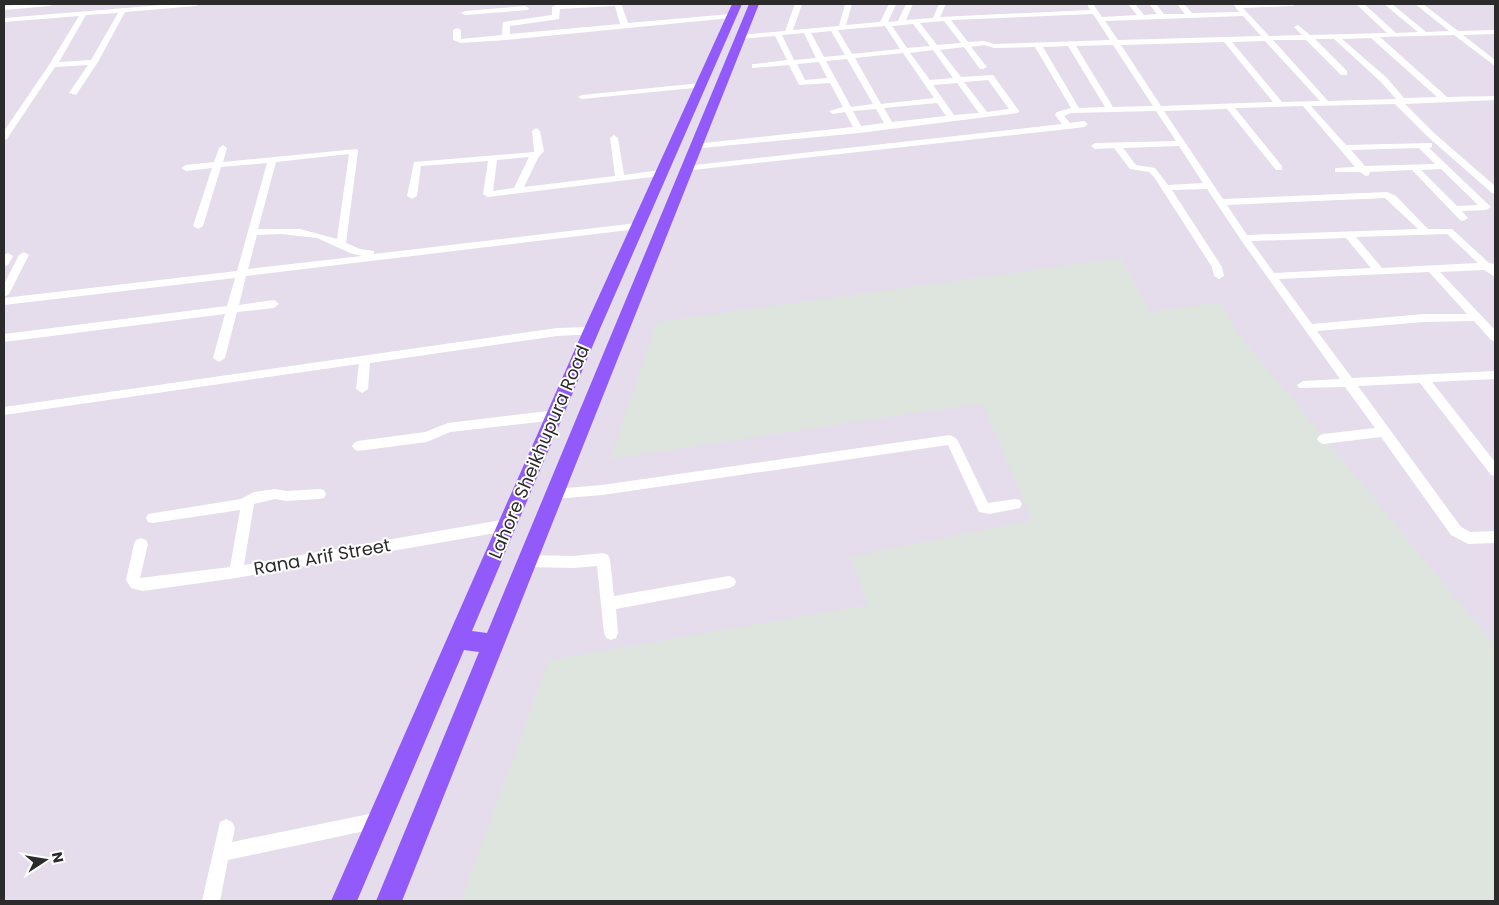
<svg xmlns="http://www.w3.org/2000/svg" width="1499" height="905" font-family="Poppins,sans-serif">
  <rect width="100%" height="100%" fill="#e5ddec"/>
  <polygon fill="#dee5df" points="1121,258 1150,312 1221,302 1234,328 1495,646 1495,901 461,901 549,660 868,605 850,557 1032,520 982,403 610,459 657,322"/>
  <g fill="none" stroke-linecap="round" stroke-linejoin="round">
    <g fill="#fff" fill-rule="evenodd">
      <polygon points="28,4 54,4 50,6 4,10 4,6"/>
      <path d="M174 4H200L196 6 125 12 98 62 76 95 69 93 88 65 55 67 7 139 4 140V131L49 65 79 16 4 22V18ZM118 13 91 60 59 62 86 15Z"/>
      <path d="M623 4 622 6 628 23 731 14 735 16 731 18 506 40 461 43 453 40V30L457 28 461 30V39L502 35 503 22 552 15V7L556 5ZM615 6 620 24 510 34V26L559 19 560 9Z"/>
      <path d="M795 4H802L793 30 839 26 845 4H852L846 25 880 22 889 4H896L888 22 898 21 906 4H913L906 20 933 18 939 4H946L940 17 1090 10 1087 4H1093L1102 17 1137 15 1128 4H1135L1144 15 1157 14 1149 4H1156L1164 14H1185L1177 4H1184L1192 13 1239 12 1233 4H1296L1293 6 1243 8 1269 36 1302 35 1294 27 1298 25 1310 35 1387 33 1356 4H1364L1396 33 1418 32 1384 4H1392L1426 32 1449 31 1415 4H1423L1458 31 1495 30V34L1463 35 1495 60V66L1454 35 1380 37 1447 97 1495 96V100L1405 104 1434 133 1495 186V194L1492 193 1428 137 1395 104 1311 106 1346 145 1432 143V147L1429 148 1491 207 1486 210 1462 211 1468 218 1463 221 1460 220 1412 170 1370 172 1369 175 1366 176 1360 172H1335V168L1355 167 1303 106 1235 108 1282 166V170H1276L1227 109 1164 111 1223 199 1387 192 1396 196 1428 229H1452L1489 263 1495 264V277L1484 270 1440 272 1495 330V341L1491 340 1474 321 1424 322 1317 331 1352 378 1495 371V379L1432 382 1495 462V476L1491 475 1420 383 1358 386 1461 527 1470 532 1495 531V543L1468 544 1451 535 1381 437 1323 444 1319 442 1317 439 1319 436 1323 434 1375 428 1345 387 1299 388 1297 385 1303 381 1340 379 1241 240 1207 189 1172 190 1222 267 1224 276 1219 279 1214 276 1212 267 1154 177 1149 172 1130 169 1114 148 1095 149 1091 146 1095 143 1176 141 1156 111 1071 113 1064 116 1070 123 1084 121 1088 124 1084 127 1068 129 683 171V167L686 166 1062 124 1055 115 1057 112 1071 108 1035 47 994 48 984 45 971 47 987 67 983 69H980L964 47 940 50 961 77 993 75 1019 111 1018 113 859 133 692 149V145L695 144 853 127 845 112 833 114 829 111 843 107 830 83 799 85 789 65 752 68V64H755L787 60 775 36 739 39 735 37 739 35 785 31ZM1093 14 1110 40 994 44 984 41 968 42 951 20ZM1243 16 1261 36 1118 40 1105 21ZM944 21 961 43 937 45 920 23ZM913 24 930 46 907 48 892 26ZM885 26 900 49 852 54 838 30ZM831 31 845 55 824 57 811 33ZM804 33 816 58 794 60 782 35ZM1371 38 1437 97 1404 98 1387 78 1342 39ZM1315 39H1334L1381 82 1396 99 1328 101 1273 40H1306L1341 75H1347V71ZM1265 41 1320 101 1282 102 1232 42ZM1224 42 1273 102 1161 106 1121 45ZM1113 45 1153 106 1113 107 1076 46ZM1068 46 1105 107 1079 108 1043 47ZM933 50 953 78 930 80 910 53ZM903 53 934 98 881 104 855 58ZM847 59 873 104 851 107 826 61ZM819 62 827 78 805 80 797 64ZM988 80 1009 109 987 112 964 82ZM957 83 979 113 954 115 933 85ZM937 103 946 116 892 122 884 108ZM876 109 884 123 861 126 853 111ZM1179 146 1203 183 1168 185 1155 168 1136 165 1123 148ZM1419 148 1435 164 1365 166 1351 150ZM1441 169 1478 205 1457 206 1421 170ZM1385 198 1418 229 1247 235 1227 205ZM1447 234 1478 263 1382 268 1356 237ZM1346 238 1371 268 1274 273 1251 241ZM1429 272 1467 314H1424L1312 324 1279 279Z"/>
      <polygon points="525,6 529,8 528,10 465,15 461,13 465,11"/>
      <polygon points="701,83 704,83 704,87 582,99 578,97 582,95"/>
      <path d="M536 128 540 131 544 151 538 158 524 187 615 176 610 138 614 135 618 138 624 175 660 170 665 173 660 176 488 197 483 194 488 161 421 166 417 196 412 199 407 196 414 162 534 152 532 131ZM529 157 514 188 493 191 497 160Z"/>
      <path d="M223 145 227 148 223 162 357 149 358 151 346 243 360 249 374 251V254L637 223 642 226 637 229 246 276 239 305 274 300 279 304 274 308 237 312 225 358 219 362 213 358 225 314 4 342V334L227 306 235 278 4 305V298L237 271 267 163 221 167 203 226 198 229 193 226 212 168 186 171 181 168 186 165 214 162 219 148ZM349 154 337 239 300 229H258L276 162ZM281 234 317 238 350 253 362 256 248 269 257 235Z"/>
      <polygon points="24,252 29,255 9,294 4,297 4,284 19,255"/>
      <polygon points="8,253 13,256 8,265 4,266 4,255"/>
      <polygon points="591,327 597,331 595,334 557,336 370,363 368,389 362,393 356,389 359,364 4,415 4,407 557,328"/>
      <polygon points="556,410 562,415 556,420 450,432 427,442 358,451 354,449 352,446 354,443 358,441 425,432 448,423"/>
      <polygon points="950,435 957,439 988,503 1015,499 1020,500 1022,504 1020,508 989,514 979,512 948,445 602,495 554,499 549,498 547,494 549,490 554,489 602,485"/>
      <polygon points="275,489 286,491 319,489 324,490 326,494 324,498 319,499 286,501 275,499 254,504 244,565 507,519 512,521 514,525 512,529 507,531 236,578 143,591 131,588 126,580 134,544 136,540 141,538 146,540 148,544 140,578 230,567 240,510 153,523 148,522 146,518 148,514 241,499 254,492"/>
      <polygon points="603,553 608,555 610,559 614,596 729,576 734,578 736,582 734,586 729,588 616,609 618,633 616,638 611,640 606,638 604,633 597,566 573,568 527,567 522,565 520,561 522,557 527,555 573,556"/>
      <polygon points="379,812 385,814 387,820 385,826 379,828 228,860 220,901 202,901 220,822 226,819 232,822 235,828 232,842"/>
    </g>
    <polygon fill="#925afb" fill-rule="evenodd" points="732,4 742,4 599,331 472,631 487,633 749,4 759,4 402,901 376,901 479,652 464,650 357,901 331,901 583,331"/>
  </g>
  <g text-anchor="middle" stroke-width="4" stroke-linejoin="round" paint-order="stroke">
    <g font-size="18" fill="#2b2b2b" stroke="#fff">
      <text transform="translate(539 452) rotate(-67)" y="6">Lahore Sheikhupura Road</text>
      <text transform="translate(322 557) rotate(-10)" y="6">Rana Arif Street</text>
    </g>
  </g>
  <rect width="1499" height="905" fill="none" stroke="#2b2b2b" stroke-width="10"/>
  <g transform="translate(45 860) rotate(78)" stroke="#ffffff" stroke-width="4" paint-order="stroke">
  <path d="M0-4L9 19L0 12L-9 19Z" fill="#2b2b2b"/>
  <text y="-8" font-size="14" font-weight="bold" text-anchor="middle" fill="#2b2b2b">N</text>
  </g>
</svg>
